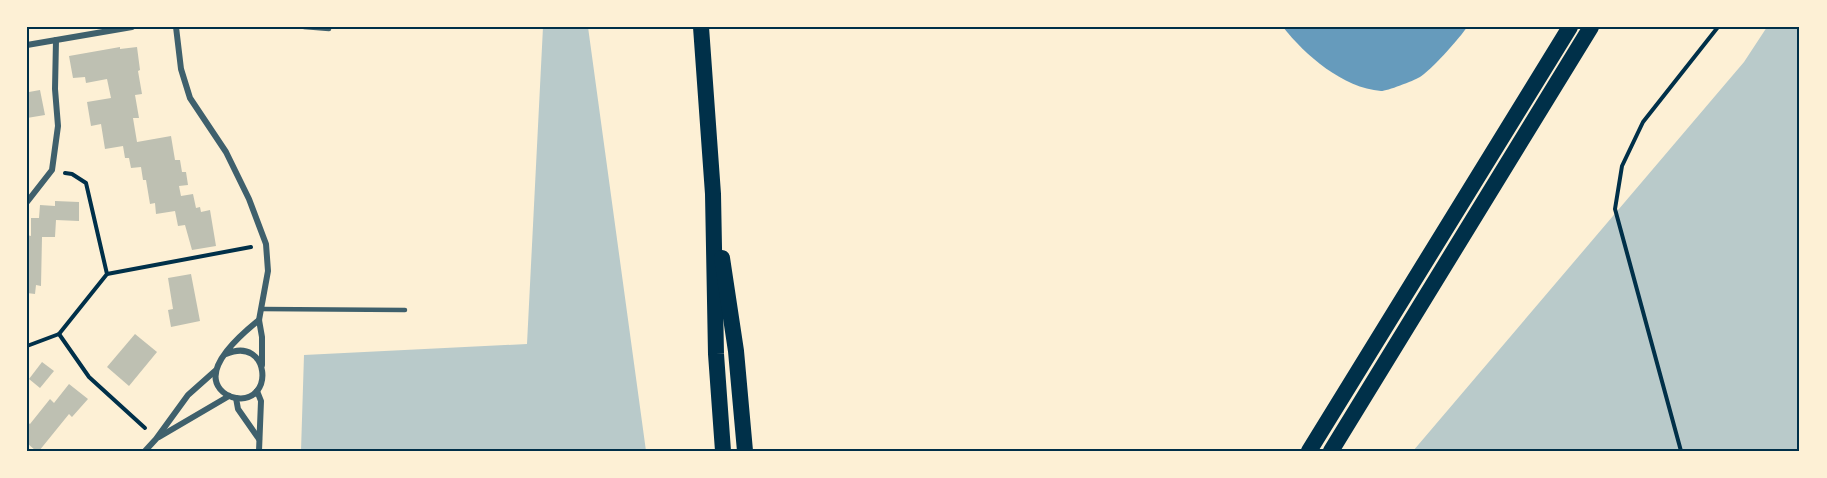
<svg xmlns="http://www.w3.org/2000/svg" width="1827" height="478" font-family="Mulish,sans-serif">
  <rect width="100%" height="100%" fill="#fdf0d5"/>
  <g fill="#b9caca">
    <polygon points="543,27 588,27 646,451 301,451 304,355 527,344"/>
    <polygon points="1767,27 1800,27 1800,451 1413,451 1744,62"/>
  </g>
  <path fill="#669bbc" d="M1283 27H1467C1460 38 1430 71 1420 77 1413 81 1387 91 1381 91 1343 88 1305 55 1283 27Z"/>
  <g fill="#bec0b2">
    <polygon points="120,47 120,49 137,47 140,70 138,71 142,94 135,95 139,118 133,118 137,142 171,136 175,160 180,160 182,172 186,172 188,185 179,186 181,196 193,194 196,208 200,207 201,212 210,210 216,246 192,250 185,225 178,226 175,211 156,214 155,203 150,204 146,180 143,180 141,167 131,168 129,158 125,158 123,146 105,149 101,124 91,126 87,102 111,98 107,79 86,83 85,77 73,78 69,56"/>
    <polygon points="28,86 29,92 40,90 45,115 27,118"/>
    <polygon points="55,201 79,202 79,221 56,220 55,237 42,237 41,286 36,285 35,294 27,293 27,235 31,236 31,218 39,218 40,205 55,206"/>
    <polygon points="191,274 200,321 171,327 168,310 173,309 168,278"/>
    <polygon points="135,334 157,352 129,386 107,367"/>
    <polygon points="42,362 54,371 40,388 29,379"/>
    <polygon points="69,384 88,399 72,417 69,414 39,451 36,451 27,443 27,422 30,424 50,399 54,403"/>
  </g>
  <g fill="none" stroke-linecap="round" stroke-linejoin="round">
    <g stroke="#003049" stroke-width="4">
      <polyline points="107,274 251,247"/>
      <polyline points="59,334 89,377 145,428"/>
      <polyline points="27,346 59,334 107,274 86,183 72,174 65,173"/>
      <polyline points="1681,451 1615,209 1622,166 1643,122 1718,27"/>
    </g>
    <g stroke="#3f606c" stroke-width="4.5">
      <polyline points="304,27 329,29"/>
      <polyline points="261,309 405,310"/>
    </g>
    <g stroke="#3f606c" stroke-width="6">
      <polyline points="176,27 181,69 190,98 226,152 249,199 266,244 268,271 259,320 262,337 262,365"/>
      <polyline points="27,45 132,27"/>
      <polyline points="27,202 52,170 58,126 55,89 56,40"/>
      <path d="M226 354C270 335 275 404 236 398 230 397 224 394 220 389 202 367 243 333 259 320"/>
      <polyline points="257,391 261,401 259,451"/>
      <polyline points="236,398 238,409 259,439"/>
      <polyline points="159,437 229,396"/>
      <polyline points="145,451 156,439 188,395 215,371"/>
    </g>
    <g stroke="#003049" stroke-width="16">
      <polyline points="701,27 713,194 716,354 723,451"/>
      <polyline points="722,258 736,351 745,451"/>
      <polyline points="1309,451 1570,27"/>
      <polyline points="1331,451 1591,27"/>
    </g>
  </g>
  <rect width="1827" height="478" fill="none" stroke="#fdf0d5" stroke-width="57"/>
  <rect x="28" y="28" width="1770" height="422" fill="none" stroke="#003049" stroke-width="2"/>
</svg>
